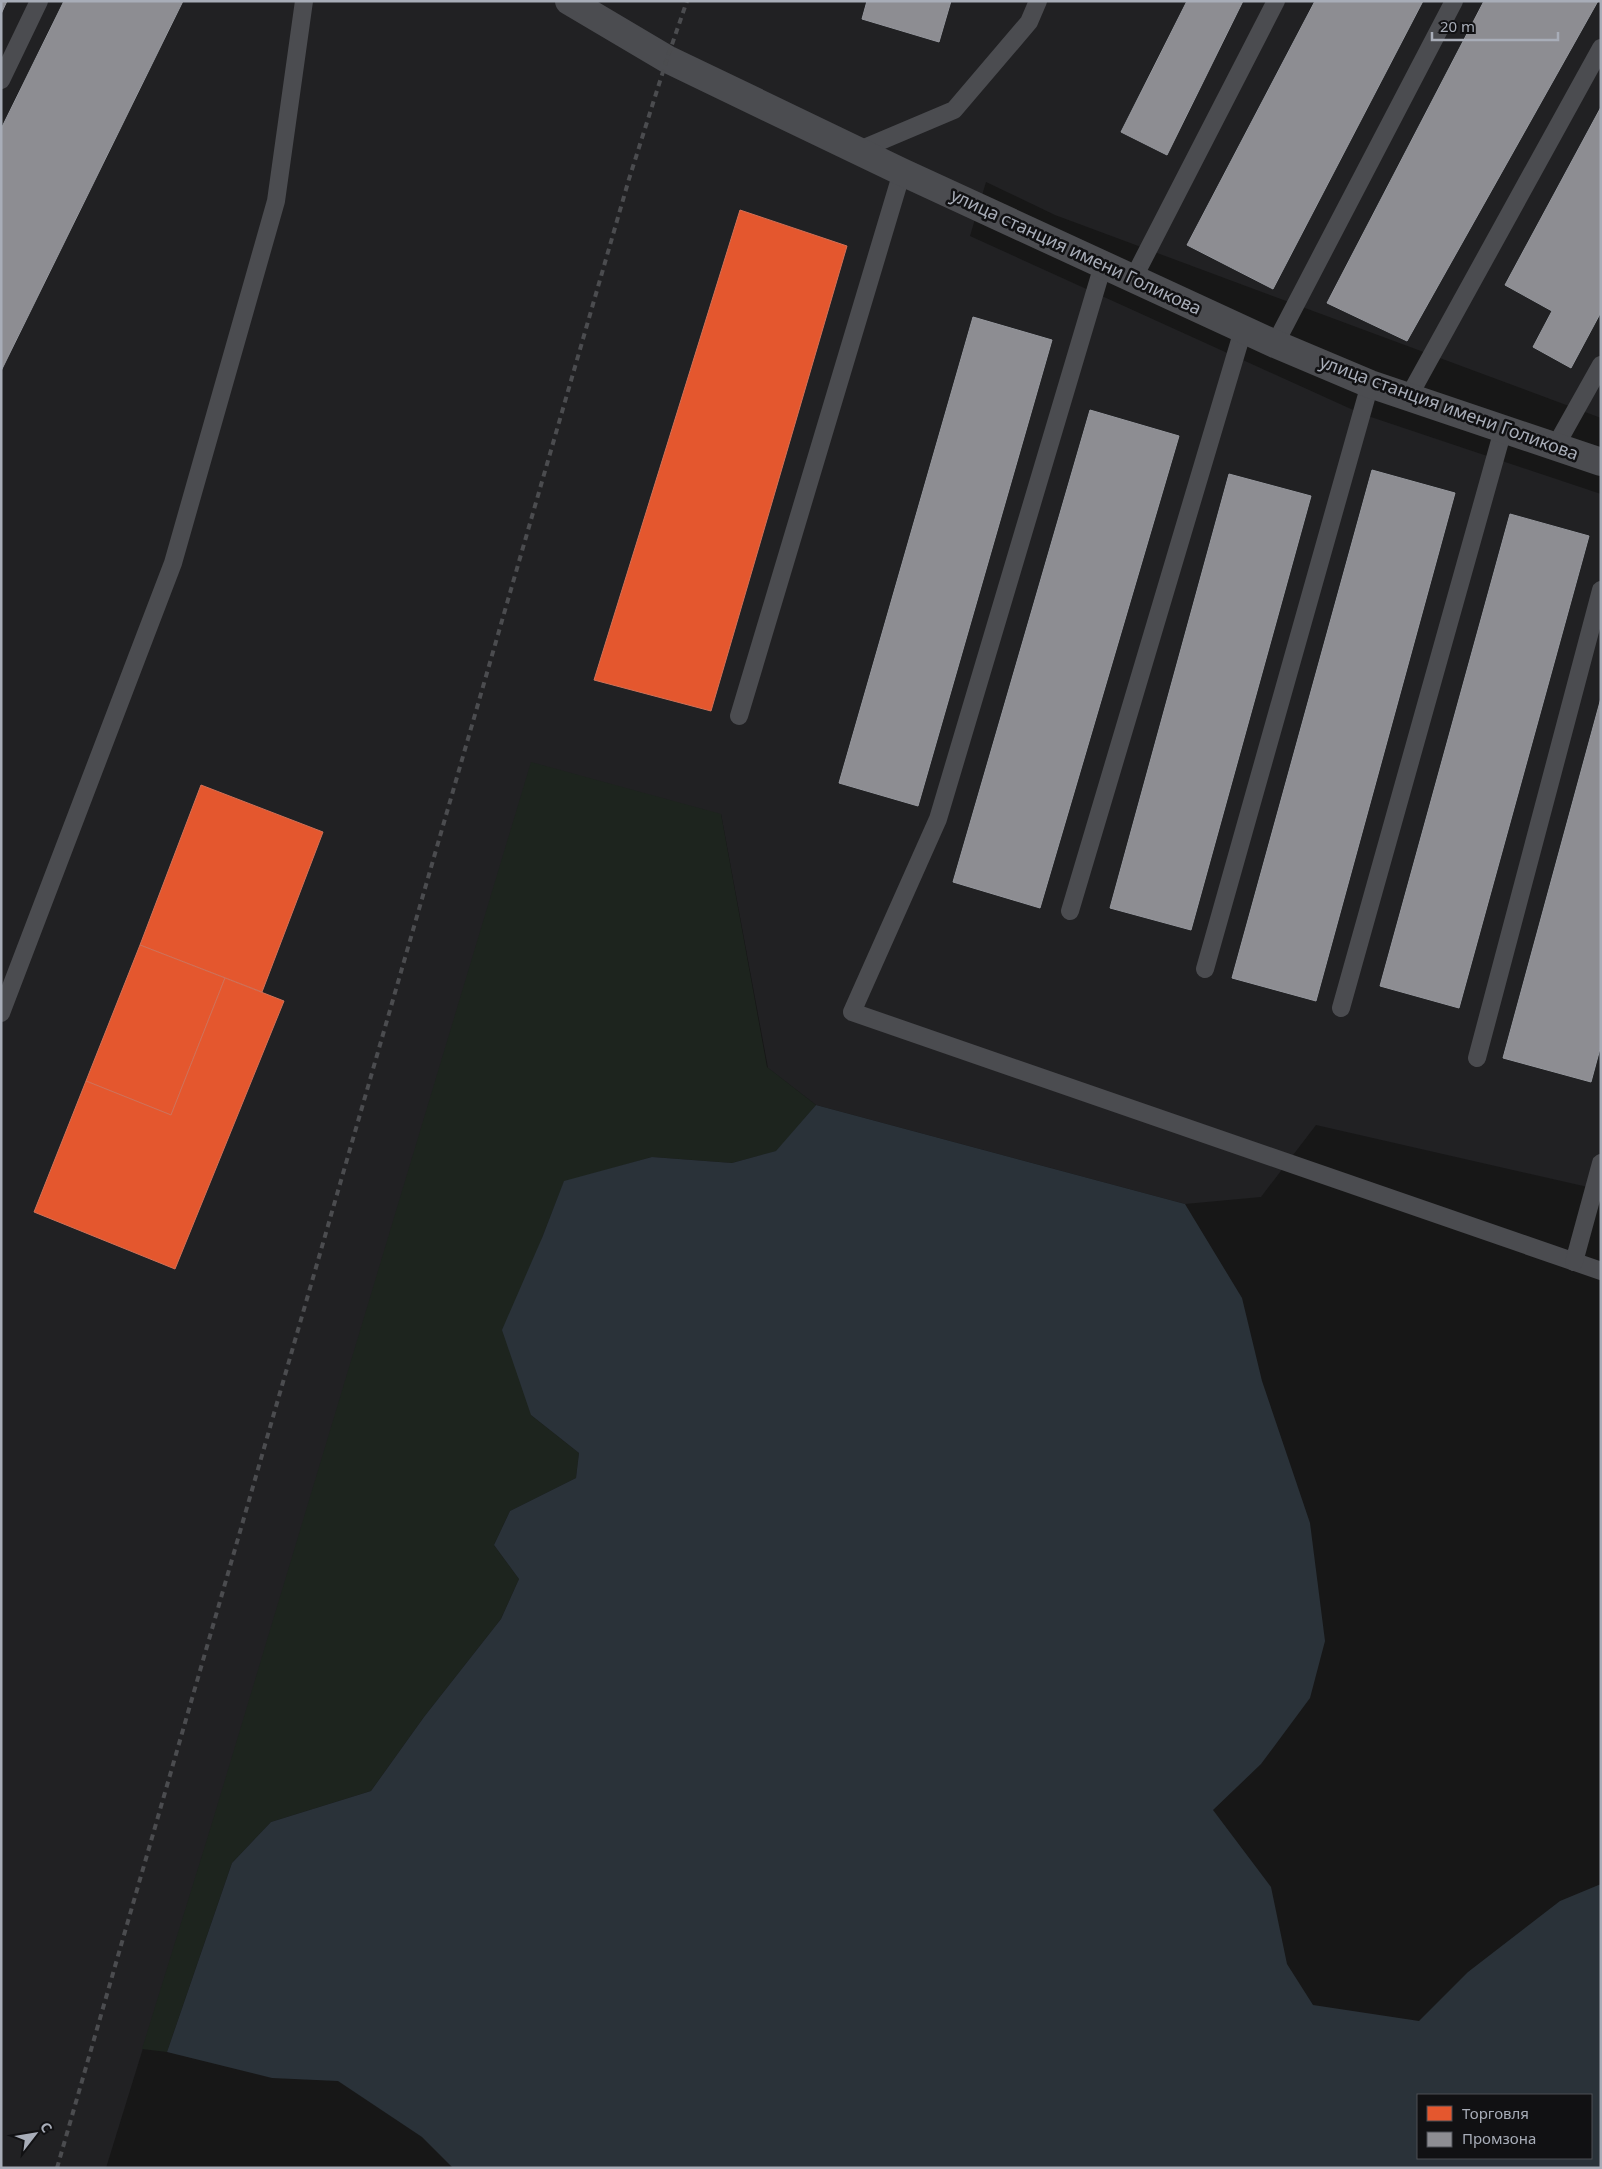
<svg xmlns="http://www.w3.org/2000/svg" width="1602" height="2169" font-family="'Noto Sans',sans-serif">
  <rect width="100%" height="100%" fill="#171717"/>
  <polygon fill="#212123" points="1,1 1601,1 1601,418 1055,215 986,182 970,236 1362,414 1601,494 1601,1190 1316,1125 1261,1197 1185,1204 816,1105 768,1068 721,814 332,1437 106,2168 1,2168"/>
  <polygon fill="#1d241e" points="531,762 721,814 767,1067 816,1105 777,1151 732,1163 652,1157 564,1182 542,1238 531,1415 579,1453 576,1478 510,1511 494,1545 519,1579 501,1619 424,1717 371,1791 271,1822 232,1863 167,2052 142,2049 212,1823"/>
  <path fill="#2a3239" fill-rule="evenodd" d="M816 1105 1185 1204 1242 1298 1262 1381 1310 1523 1325 1641 1310 1698 1261 1764 1213 1810 1271 1887 1287 1964 1313 2005 1419 2021 1468 1972 1560 1901 1601 1884V2168H453L422 2137 338 2081 272 2078 167 2052 232 1863 271 1822 371 1791 424 1717 501 1619 519 1579 494 1545 510 1511 576 1478 579 1453 531 1415 502 1330 542 1238 564 1181 652 1157 732 1163 776 1151ZM1418 2095H1591V2158H1418Z"/>
  <g fill="#e4572e" stroke="#d27157">
    <polygon points="740,210 847,246 711,711 594,680"/>
    <polygon points="201,785 323,832 262,992 140,945"/>
    <polygon points="140,945 225,978 171,1115 86,1081"/>
    <polygon points="225,978 284,1001 175,1269 34,1212 86,1081 171,1115"/>
  </g>
  <g fill="#8d8d92" stroke="#95979d">
    <polygon points="1,1 7,1 1,14"/>
    <polygon points="64,1 183,1 1,371 1,129"/>
    <polygon points="867,1 951,1 939,42 862,19"/>
    <polygon points="1187,1 1243,1 1167,155 1121,132"/>
    <polygon points="1315,1 1423,1 1273,289 1187,245"/>
    <polygon points="1484,1 1598,1 1407,341 1327,303"/>
    <polygon points="1601,107 1601,312 1571,368 1533,347 1552,311 1505,285"/>
    <polygon points="973,317 1052,340 918,806 839,783"/>
    <polygon points="1090,410 1179,436 1040,908 953,882"/>
    <polygon points="1372,470 1455,493 1316,1001 1232,978"/>
    <polygon points="1229,474 1311,496 1191,930 1110,908"/>
    <polygon points="1510,514 1589,536 1459,1008 1380,986"/>
    <polygon points="1601,698 1601,1045 1591,1082 1503,1058"/>
  </g>
  <g fill="none" stroke-linecap="round" stroke-linejoin="round">
    <g stroke="#4b4c50" stroke-width="18">
      <polyline points="1,80 39,1"/>
      <polyline points="857,151 954,110 1029,22 1038,1"/>
      <polyline points="1103,265 938,819 852,1012 1601,1271"/>
      <polyline points="1133,279 1276,1"/>
      <polyline points="1275,344 1454,1"/>
      <polyline points="1408,398 1601,48"/>
      <polyline points="1555,447 1601,365"/>
      <polyline points="739,716 902,172"/>
      <polyline points="1070,911 1243,330"/>
      <polyline points="1205,969 1370,384"/>
      <polyline points="1341,1008 1503,430"/>
      <polyline points="1,1013 173,563 276,201 304,1"/>
      <polyline points="1477,1058 1601,590"/>
      <polyline points="1574,1262 1601,1163"/>
    </g>
    <polyline stroke="#4b4c50" stroke-width="28" points="569,1 667,59 902,172 1275,344 1370,384 1601,462"/>
    <polyline stroke="#4b4c4f" stroke-width="4" stroke-dasharray="6 5" stroke-linecap="butt" points="57,2168 629,179 667,59 687,1"/>
  </g>
  <g text-anchor="middle" stroke-width="5" stroke-linejoin="round" paint-order="stroke">
    <g font-size="18" fill="#a8adb8" stroke="#111113">
      <text transform="translate(1076 252) rotate(25)" y="6">улица станция имени Голикова</text>
      <text transform="translate(1449 408) rotate(20)" y="6">улица станция имени Голикова</text>
    </g>
  </g>
  <rect width="1602" height="2169" fill="none" stroke="#a8adb8" stroke-width="5"/>
  <rect x="1417" y="2094" width="175" height="65" fill="#111113" stroke="#4d4f55"/>
  <rect x="1427" y="2106" width="25" height="15" fill="#e4572e" stroke="#4d4f55"/>
  <text x="1462" y="2119" font-size="15" fill="#a8adb8">Торговля</text>
  <rect x="1427" y="2132" width="25" height="15" fill="#8d8d92" stroke="#4d4f55"/>
  <text x="1462" y="2144" font-size="15" fill="#a8adb8">Промзона</text>
  <g transform="translate(35 2134) rotate(59)" stroke="#111113" stroke-width="4" paint-order="stroke">
  <path d="M0-4L9 19L0 12L-9 19Z" fill="#a8adb8"/>
  <text y="-8" font-size="14" font-weight="bold" text-anchor="middle" fill="#a8adb8">С</text>
  </g>
  <path d="M1432 32v8h126v-8" fill="none" stroke="#a8adb8" stroke-width="2.5"/>
  <text x="1440" y="32" font-size="15" fill="#a8adb8" stroke="#111113" stroke-width="4" paint-order="stroke">20 m</text>
</svg>
